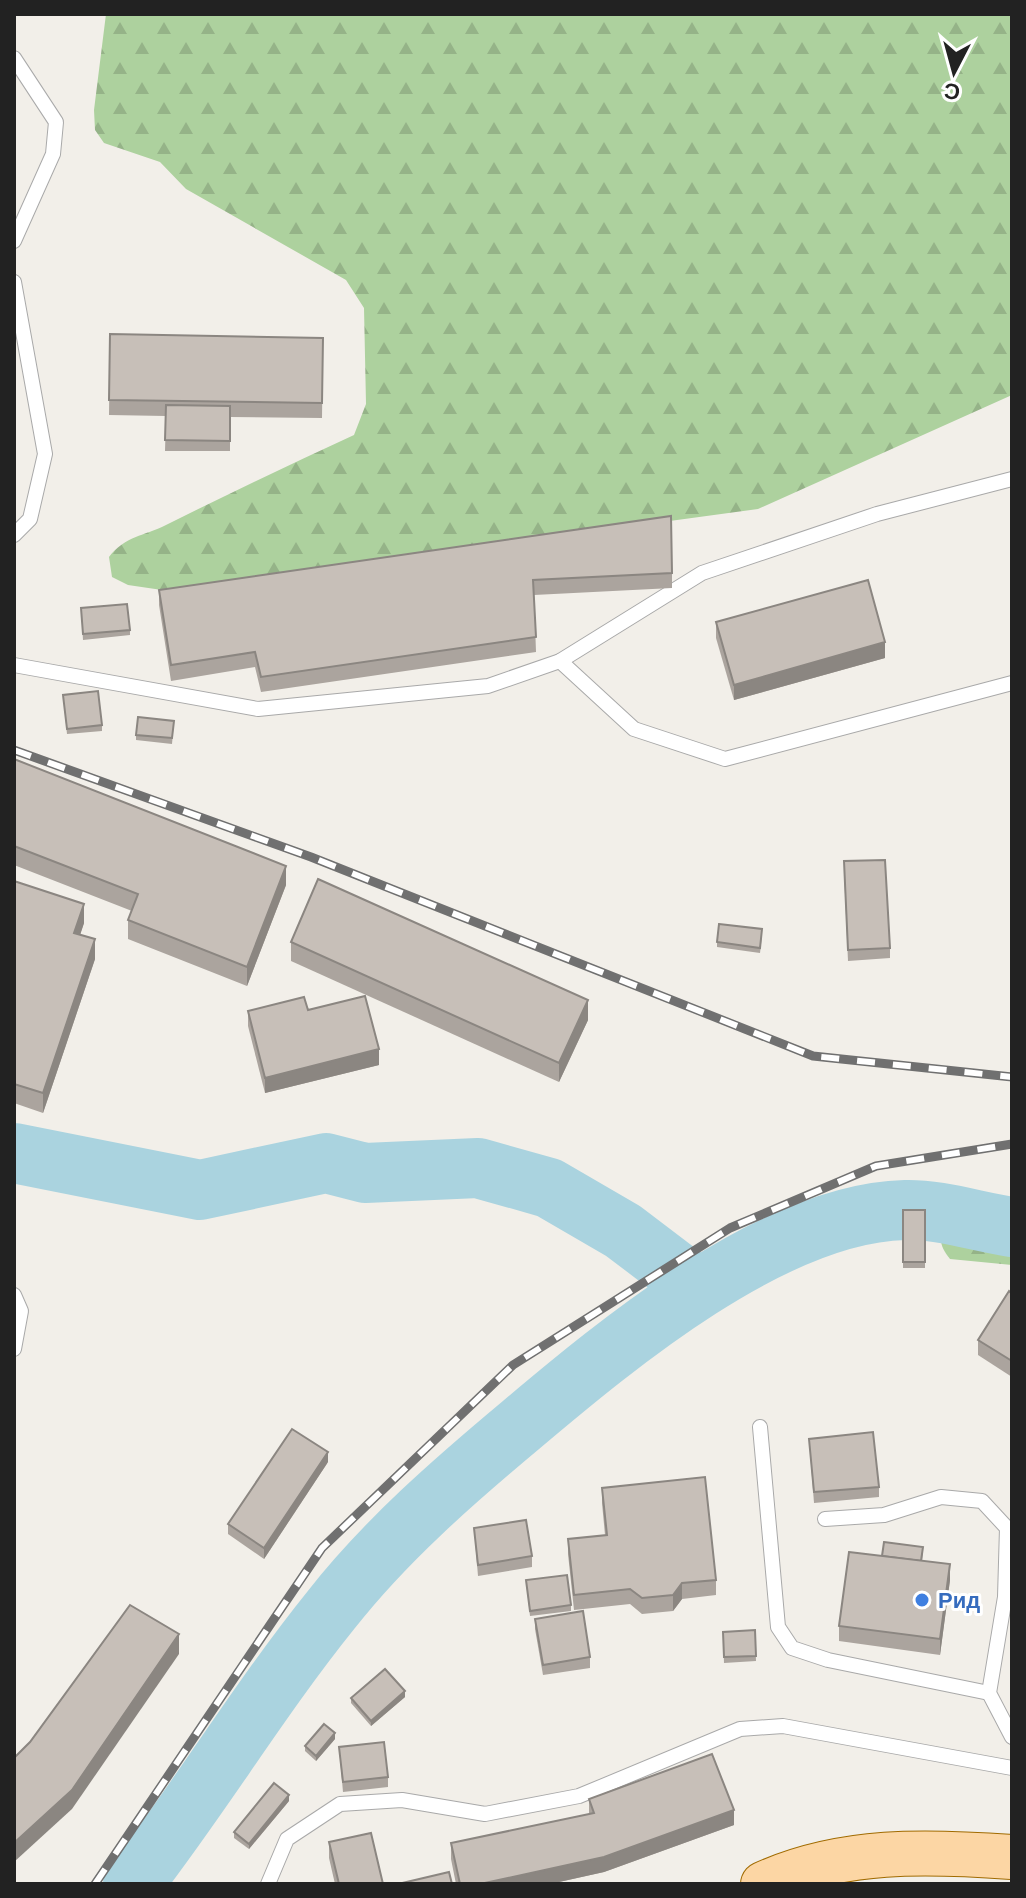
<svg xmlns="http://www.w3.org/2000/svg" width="1026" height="1898" font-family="'DM Sans',sans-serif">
  <defs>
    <pattern id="forest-firs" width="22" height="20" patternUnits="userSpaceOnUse" patternTransform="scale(2)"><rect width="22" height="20" fill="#add19e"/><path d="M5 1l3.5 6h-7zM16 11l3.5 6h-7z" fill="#95b388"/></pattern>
  </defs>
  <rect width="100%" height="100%" fill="#f2efe9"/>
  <g fill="url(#forest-firs)">
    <path d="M106 14H1012V395L758 509 162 590 128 585 112 577 109 557C125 536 144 536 166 525 228 494 291 464 354 435L366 404 364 308 346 280 186 189 160 162 104 143 95 130 94 110Z"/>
    <path d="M972 1217 1012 1220V1265L950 1259C938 1244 939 1237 947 1221Z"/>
  </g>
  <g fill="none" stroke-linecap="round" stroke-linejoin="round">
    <g stroke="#aad3df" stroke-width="60">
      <polyline points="14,1153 200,1190 326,1163 365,1173 478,1168 549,1188 623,1231 698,1288"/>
      <path d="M133 1884C202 1795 260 1698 331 1610 385 1541 454 1481 521 1425 617 1344 774 1213 905 1210 939 1209 978 1222 1012 1227"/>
    </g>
    <defs>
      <g id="lane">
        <polyline points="14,58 56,122 53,154 14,241"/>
        <polyline points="14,282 45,454 30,519 14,535"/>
        <polyline points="560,661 702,573 877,514 1012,479"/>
        <polyline points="14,665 258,709 488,686 560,661 634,729 725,759 1012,683"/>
        <polyline points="14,1295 21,1311 14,1349"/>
        <polyline points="760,1427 778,1627 792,1648 828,1660 989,1693"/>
        <polyline points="825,1519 884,1515 941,1497 982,1501 1007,1528 1005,1597 989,1693 1012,1737"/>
        <polyline points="268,1884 287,1839 340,1804 402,1800 485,1814 579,1796 740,1729 783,1726 1012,1768"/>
      </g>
      <path id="primary" d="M763 1884C842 1848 927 1851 1012 1857"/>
    </defs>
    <use href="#lane" stroke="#a9a9a9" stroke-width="16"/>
    <use href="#primary" stroke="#a06b00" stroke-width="46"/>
    <use href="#lane" stroke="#fff" stroke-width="14"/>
    <use href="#primary" stroke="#fcd6a4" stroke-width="44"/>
    <defs>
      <g id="rail">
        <polyline points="14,750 311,857 813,1056 1012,1077"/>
        <polyline points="95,1884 322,1548 513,1365 730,1228 876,1166 1012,1144"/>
      </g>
    </defs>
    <use href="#rail" stroke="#707070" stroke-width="9"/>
    <use href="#rail" stroke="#fff" stroke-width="6" stroke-dasharray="18" stroke-linecap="butt"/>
  </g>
  <g fill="#aba49e">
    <polygon points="110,334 323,338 322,418 230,417 230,451 165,451 166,416 109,415"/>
    <polygon points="672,573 672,588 534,595 536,652 261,692 255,667 171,681 159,605 159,590"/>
    <polygon points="81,608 130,630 130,635 83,640"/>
    <polygon points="716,622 885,658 734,700 716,638"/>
    <polygon points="63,695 102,725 102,731 67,734"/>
    <polygon points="174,721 172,744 136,740 136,735"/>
    <polygon points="14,759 286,885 247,986 128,939 128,920 132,911 14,865"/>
    <polygon points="844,872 890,948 890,958 848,961"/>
    <polygon points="14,881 84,923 80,935 95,959 43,1113 14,1103"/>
    <polygon points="762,935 760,953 717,947 717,942"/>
    <polygon points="291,942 588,1020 559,1082 291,961"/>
    <polygon points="308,1010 379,1065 265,1093 248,1026 248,1011"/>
    <rect x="903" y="1210" width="22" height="58"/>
    <polygon points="1012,1294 1012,1377 978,1355 978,1340"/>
    <polygon points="809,1439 879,1487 879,1497 814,1503"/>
    <polygon points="328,1462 264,1559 228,1534 228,1524"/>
    <polygon points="602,1488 716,1580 716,1595 682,1599 673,1611 642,1614 630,1604 574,1610 568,1554 568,1539 605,1535 602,1503"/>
    <polygon points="474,1528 532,1556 532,1567 478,1576"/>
    <polygon points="923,1552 922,1561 950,1580 940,1655 839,1641 839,1626 882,1556"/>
    <polygon points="526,1580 571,1605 571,1611 530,1616"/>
    <polygon points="535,1619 590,1657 590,1668 543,1675 535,1629"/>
    <polygon points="755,1630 756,1661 724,1663 723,1632"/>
    <polygon points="405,1697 371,1726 351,1703 351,1698"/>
    <polygon points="335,1739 316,1761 305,1751 305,1746"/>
    <polygon points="339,1747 388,1777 388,1787 343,1792"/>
    <polygon points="589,1799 734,1825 604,1872 550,1884 456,1884 451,1859 451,1843 589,1814"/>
    <polygon points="289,1801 249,1849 234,1838 234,1832"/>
    <polygon points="329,1842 383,1884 335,1884 329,1858"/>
  </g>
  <g fill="#8b8681">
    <polygon points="885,642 885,658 734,700 734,685"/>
    <polygon points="286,866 286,885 247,986 247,967"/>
    <polygon points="84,904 84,923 74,953 74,933"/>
    <polygon points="95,939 95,959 43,1113 43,1093"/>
    <polygon points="588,1000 588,1020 559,1082 559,1063"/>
    <polygon points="379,1049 379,1065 265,1093 265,1078"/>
    <polygon points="328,1452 328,1462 264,1559 264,1548"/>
    <polygon points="950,1564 950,1580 940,1655 940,1639"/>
    <polygon points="682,1583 682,1599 673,1611 673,1595"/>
    <polygon points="179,1634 179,1654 72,1809 14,1862 14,1843"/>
    <polygon points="405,1691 405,1697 371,1726 371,1721"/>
    <polygon points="335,1733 335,1739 316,1761 316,1756"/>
    <polygon points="289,1795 289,1801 249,1849 249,1844"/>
    <polygon points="734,1810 734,1825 604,1872 550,1884 480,1884"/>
  </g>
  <g fill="#c7bfb8" stroke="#8b8681" stroke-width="2">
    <polygon points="110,334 323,338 322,403 109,400"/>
    <polygon points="166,405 230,406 230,441 165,440"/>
    <polygon points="671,516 672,573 533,580 536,637 261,677 255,652 171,665 159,590"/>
    <polygon points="868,580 885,642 734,685 716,622"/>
    <polygon points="127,604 130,630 83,634 81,608"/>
    <polygon points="98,691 102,725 67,729 63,695"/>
    <polygon points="138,717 174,721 172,738 136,735"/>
    <polygon points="14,759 286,866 247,967 128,920 138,894 14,846"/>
    <polygon points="885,860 890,948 848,950 844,861"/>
    <polygon points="318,879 588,1000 559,1063 291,942"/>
    <polygon points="14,881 84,904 74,933 95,939 43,1093 14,1084"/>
    <polygon points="719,924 762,929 760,948 717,942"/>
    <polygon points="365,996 379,1049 265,1078 248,1011 304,997 308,1010"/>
    <rect x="903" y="1210" width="22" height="52"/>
    <polygon points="1009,1291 1012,1294 1012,1361 978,1340"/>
    <polygon points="292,1429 328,1452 264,1548 228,1524"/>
    <polygon points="873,1432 879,1487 814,1492 809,1439"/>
    <polygon points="705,1477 716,1580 682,1583 673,1595 642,1598 630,1589 574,1595 568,1539 607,1535 602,1488"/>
    <polygon points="526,1520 532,1556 478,1565 474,1528"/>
    <polygon points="884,1542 923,1547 921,1561 882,1556"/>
    <polygon points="849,1552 950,1564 940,1639 839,1626"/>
    <polygon points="567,1575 571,1605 530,1611 526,1580"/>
    <polygon points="130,1605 179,1634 72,1790 14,1843 14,1758 30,1742"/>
    <polygon points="583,1611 590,1657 543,1665 535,1619"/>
    <polygon points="755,1630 756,1656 724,1657 723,1632"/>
    <polygon points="385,1669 405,1691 371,1721 351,1698"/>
    <polygon points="324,1724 335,1733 316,1756 305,1746"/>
    <polygon points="384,1742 388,1777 343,1782 339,1747"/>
    <polygon points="712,1754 734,1810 604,1857 480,1884 460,1884 451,1843 594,1813 589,1799"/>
    <polygon points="274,1783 289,1795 249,1844 234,1832"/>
    <polygon points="371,1833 383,1884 339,1884 329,1842"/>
    <polygon points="449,1872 452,1884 398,1884"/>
  </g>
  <circle fill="#3f7fe0" stroke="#fff" stroke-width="3" cx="922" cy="1600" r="8"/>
  <g text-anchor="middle" stroke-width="6" stroke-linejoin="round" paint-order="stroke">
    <g font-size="22" font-weight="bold" fill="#366cbe" stroke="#fff" text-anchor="start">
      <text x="938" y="1608">Рид</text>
    </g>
  </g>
  <rect width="1026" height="1898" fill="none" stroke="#222222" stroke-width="32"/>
  <g transform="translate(954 72) rotate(186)" stroke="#ffffff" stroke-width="6" paint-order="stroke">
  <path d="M0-6L14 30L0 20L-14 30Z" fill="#222222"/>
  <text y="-12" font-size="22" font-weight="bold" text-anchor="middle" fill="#222222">С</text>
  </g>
</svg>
